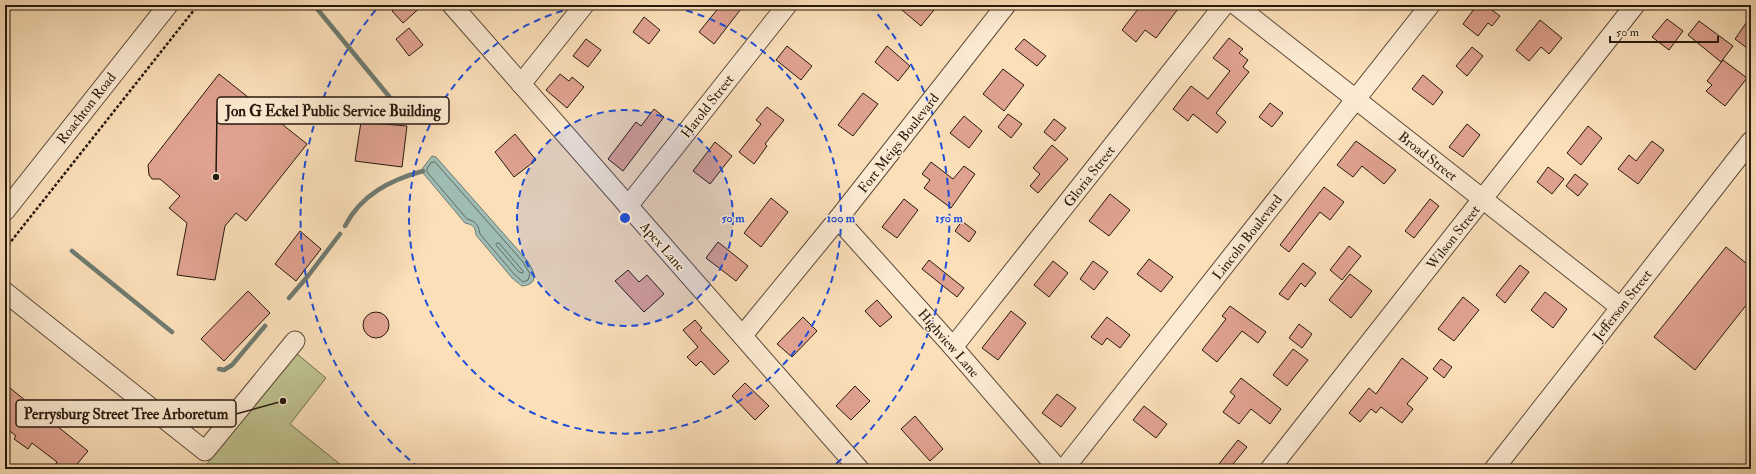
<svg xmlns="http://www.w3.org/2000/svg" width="1756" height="474" font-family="'IM FELL Double Pica',serif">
  <rect width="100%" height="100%" fill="#fbdfb9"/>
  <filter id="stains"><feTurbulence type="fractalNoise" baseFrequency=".005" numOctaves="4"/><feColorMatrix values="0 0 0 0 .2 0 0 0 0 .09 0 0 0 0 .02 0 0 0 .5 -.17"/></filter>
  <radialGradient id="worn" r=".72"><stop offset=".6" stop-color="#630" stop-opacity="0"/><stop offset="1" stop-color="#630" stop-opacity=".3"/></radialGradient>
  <polygon fill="#bec28f" stroke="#726e4e" points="296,353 326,378 290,424 346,469 203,469"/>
  <path fill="#9fbcb4" stroke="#6f7b71" d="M432 156 436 157 526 259C534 270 541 284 522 286L512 278 476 235C475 227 474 225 465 223L423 173 422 169Z"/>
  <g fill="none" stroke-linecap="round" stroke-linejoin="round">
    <g stroke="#626a60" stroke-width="1">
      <path d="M432 162H435L523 262 530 274 528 280 523 282 515 275 480 234C478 224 476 222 467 219L427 172V169Z"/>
      <polygon points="497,243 499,243 523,271 523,273 519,272 496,245"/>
    </g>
    <g stroke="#6f7b71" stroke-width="4.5">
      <polyline points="314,5 392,100"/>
      <path d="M345 226C361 195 390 180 423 171"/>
      <polyline points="72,251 172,332"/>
      <polyline points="289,298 308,276 340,234"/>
      <polyline points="219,369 224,370 232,365 265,326"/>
    </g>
  </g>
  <g fill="#e0a290" stroke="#26190d">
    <polygon points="398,5 423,5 403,23 392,11"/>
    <polygon points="721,5 744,5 714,44 699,32"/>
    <polygon points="896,5 938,5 921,26"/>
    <polygon points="1141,5 1181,5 1156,38 1145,30 1136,42 1122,30"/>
    <polygon points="1477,5 1485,5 1500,16 1492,26 1488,23 1478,36 1463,24"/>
    <polygon points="1751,16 1751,51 1735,39"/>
    <polygon points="644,17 660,30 649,44 633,32"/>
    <polygon points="1667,19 1683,31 1669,50 1652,37"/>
    <polygon points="1540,20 1562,38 1549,54 1541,47 1529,61 1516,50"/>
    <polygon points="1699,21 1733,46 1721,62 1688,35"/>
    <polygon points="409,28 423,45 409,56 396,39"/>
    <polygon points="1229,38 1243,49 1239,53 1248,60 1243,67 1249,72 1216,113 1226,122 1217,133 1193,114 1188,121 1173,109 1191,86 1208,99 1230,71 1213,58"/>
    <polygon points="586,39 601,50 588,67 573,56"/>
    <polygon points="1024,39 1046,56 1037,66 1015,49"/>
    <polygon points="787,46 812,66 801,80 776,60"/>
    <polygon points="887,46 910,66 898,81 875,62"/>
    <polygon points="1472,47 1483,56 1467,76 1456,66"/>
    <polygon points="1723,60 1747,78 1725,106 1706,91 1712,85 1707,81"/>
    <polygon points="1003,69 1024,85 1004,111 983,94"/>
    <polygon points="219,74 307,144 246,221 236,213 225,226 215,280 177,275 187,223 169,208 180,196 160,179 152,179 149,175 148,165"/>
    <polygon points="560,74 569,81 572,77 584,87 567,108 546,90"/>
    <polygon points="1423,75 1443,92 1433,105 1412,89"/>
    <polygon points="863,93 878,104 853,136 838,125"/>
    <polygon points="1270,103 1283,113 1272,127 1259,117"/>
    <polygon points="767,107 784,120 765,144 767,146 754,164 739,152 761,124 756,120"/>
    <polygon points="654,109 664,117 623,171 608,159 636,122 641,126"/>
    <polygon points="1008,114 1022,124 1011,138 998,127"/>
    <polygon points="964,116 982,131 969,148 950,133"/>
    <polygon points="1054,119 1066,128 1055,141 1044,132"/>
    <polygon points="361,122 407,126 402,167 355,161"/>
    <polygon points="1467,124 1480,135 1463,157 1449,147"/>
    <polygon points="1588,126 1602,138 1581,165 1567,153"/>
    <polygon points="515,134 536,160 514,177 495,152"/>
    <polygon points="1356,141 1396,170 1384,184 1362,166 1353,177 1337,165"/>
    <polygon points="1652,141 1664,150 1638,184 1618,169 1629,155 1636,161"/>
    <polygon points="715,142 732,156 710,184 693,171"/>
    <polygon points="1052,145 1068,159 1038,193 1030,186 1040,174 1033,168"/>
    <polygon points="931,162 953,179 964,166 975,174 951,208 924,188 930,180 922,174"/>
    <polygon points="1548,167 1564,179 1552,194 1537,182"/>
    <polygon points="1575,174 1588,184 1578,196 1566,186"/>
    <polygon points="1324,187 1344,202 1330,220 1320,212 1289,252 1280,245"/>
    <polygon points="1110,194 1130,210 1109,236 1089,221"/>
    <polygon points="771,198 788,212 761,247 744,233"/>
    <polygon points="904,199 918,210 897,238 882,227"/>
    <polygon points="1430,199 1439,206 1414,238 1405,231"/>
    <polygon points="962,221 976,232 969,242 955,231"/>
    <polygon points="300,231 321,249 296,281 275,264"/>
    <polygon points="718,242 748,266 736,281 706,258"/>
    <polygon points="1349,246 1361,256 1342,280 1330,270"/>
    <polygon points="1726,247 1751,267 1751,299 1695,370 1654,337"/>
    <polygon points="1149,259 1173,277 1161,292 1137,274"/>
    <polygon points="929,260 964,288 957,297 922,269"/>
    <polygon points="1053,261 1068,273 1049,297 1034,285"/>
    <polygon points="1093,261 1108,272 1094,290 1080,279"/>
    <polygon points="1303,263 1316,273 1305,287 1301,283 1288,300 1279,294"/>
    <polygon points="1520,265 1529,272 1505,303 1496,295"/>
    <polygon points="628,270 639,282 647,275 664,294 644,312 615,281"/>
    <polygon points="1350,274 1372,291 1351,318 1329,300"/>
    <polygon points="248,291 270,313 224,361 201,339"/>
    <polygon points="1545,292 1567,309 1553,328 1531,310"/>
    <polygon points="1463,297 1479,310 1454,341 1438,329"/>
    <polygon points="877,300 892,317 880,327 865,311"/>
    <polygon points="1230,306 1266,332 1258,343 1242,331 1217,362 1202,350 1226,319 1222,316"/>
    <polygon points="1011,311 1026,323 998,360 982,348"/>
    <circle cx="376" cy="325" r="13"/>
    <polygon points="803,317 817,331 792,357 777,344"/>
    <polygon points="1107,317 1130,335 1120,348 1107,338 1102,345 1091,337"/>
    <polygon points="695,320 702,328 700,330 729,361 714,375 701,361 696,366 687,357 698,347 683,330"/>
    <polygon points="1299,324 1312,334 1302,348 1289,338"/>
    <polygon points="1293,349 1308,360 1287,386 1273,375"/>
    <polygon points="1402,358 1428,378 1407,404 1413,409 1402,423 1381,407 1376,413 1371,409 1360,422 1349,413 1369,388 1376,394"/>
    <polygon points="1441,359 1452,367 1444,378 1433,369"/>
    <polygon points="1241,378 1281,409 1270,424 1251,409 1239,424 1223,412 1235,396 1230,392"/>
    <polygon points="745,383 769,406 755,420 732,396"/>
    <polygon points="5,384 88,451 73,469 52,469 57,462 32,443 28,449 14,439 16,436 5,427"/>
    <polygon points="855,386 870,401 851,420 836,406"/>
    <polygon points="1057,394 1076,408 1061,427 1042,413"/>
    <polygon points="1144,406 1167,424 1156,438 1133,420"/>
    <polygon points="915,416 943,449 930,461 901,429"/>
    <polygon points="1238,440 1247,447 1229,469 1215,469"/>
  </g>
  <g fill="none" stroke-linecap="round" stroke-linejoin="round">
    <defs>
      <g id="minor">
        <polyline points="452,5 859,469"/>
        <polyline points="1236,5 1620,307"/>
        <polyline points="521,84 584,5"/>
        <polyline points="628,206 787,5"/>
        <polyline points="5,211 168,5"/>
        <polyline points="838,219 953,347 1058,469"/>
        <polyline points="5,292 205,451 295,341"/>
        <polyline points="743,335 838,219 1006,5"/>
        <polyline points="953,347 1224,5"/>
        <polyline points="1064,469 1430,5"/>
        <polyline points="1270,469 1635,5"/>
        <polyline points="1494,469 1751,141"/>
      </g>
    </defs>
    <use href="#minor" stroke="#5b4a38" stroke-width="21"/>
    <polyline stroke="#26190d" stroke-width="2.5" stroke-dasharray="3 2" stroke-linecap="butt" points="5,249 198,5"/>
    <use href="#minor" stroke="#fcead2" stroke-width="19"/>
  </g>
  <circle cx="625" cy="218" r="108" fill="#1d4ed8" fill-opacity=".12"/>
  <g fill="none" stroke="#1d4ed8" stroke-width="2" stroke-dasharray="7 5">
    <circle cx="625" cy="218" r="108"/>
    <path d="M663 5A216 216 0 1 1 587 5"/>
    <path d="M419 468A324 324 0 0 1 380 5M870 5A324 324 0 0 1 831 468"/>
  </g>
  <g text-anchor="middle" stroke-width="3" stroke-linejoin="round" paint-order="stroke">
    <g font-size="14" fill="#26190d" stroke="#fcead2">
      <text transform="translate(707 106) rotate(-52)" y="5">Harold Street</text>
      <text transform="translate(86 108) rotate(-52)" y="5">Roachton Road</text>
      <text transform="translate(898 143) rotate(-52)" y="5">Fort Meigs Boulevard</text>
      <text transform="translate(1428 156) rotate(38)" y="5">Broad Street</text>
      <text transform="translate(1089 176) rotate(-52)" y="5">Gloria Street</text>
      <text transform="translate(1247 237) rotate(-52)" y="5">Lincoln Boulevard</text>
      <text transform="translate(1453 237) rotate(-52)" y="5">Wilson Street</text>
      <text transform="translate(663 246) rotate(49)" y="5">Apex Lane</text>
      <text transform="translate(1622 305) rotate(-52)" y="5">Jefferson Street</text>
      <text transform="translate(949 343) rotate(49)" y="5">Highview Lane</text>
    </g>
  </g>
  <circle cx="625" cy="218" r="6" fill="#1d4ed8" stroke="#fcead2" stroke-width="2"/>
  <g font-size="12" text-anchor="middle" font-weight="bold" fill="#1d4ed8" stroke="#fcead2" stroke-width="3" stroke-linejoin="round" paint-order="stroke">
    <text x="733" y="222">50 m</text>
    <text x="841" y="222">100 m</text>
    <text x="949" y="222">150 m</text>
  </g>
  <path fill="none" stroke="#26190d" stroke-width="1.5" d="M216 177L217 111M283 401L236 414"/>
  <g fill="#26190d" stroke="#fcead2" stroke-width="1.5">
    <circle cx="216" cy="177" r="4"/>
    <circle cx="283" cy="401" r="4"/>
  </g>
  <g fill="#fcead2" stroke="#26190d" stroke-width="1.5">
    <rect x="217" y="97" width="232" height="27" rx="4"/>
    <rect x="16" y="400" width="220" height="27" rx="4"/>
  </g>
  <g font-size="15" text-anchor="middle" font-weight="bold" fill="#26190d">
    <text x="333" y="116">Jon G Eckel Public Service Building</text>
    <text x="126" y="419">Perrysburg Street Tree Arboretum</text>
  </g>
  <rect width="1756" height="474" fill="none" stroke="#fbdfb9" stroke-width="20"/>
  <rect x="6" y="6" width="1744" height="462" fill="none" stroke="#26190d" stroke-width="2"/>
  <rect x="10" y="10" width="1736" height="454" fill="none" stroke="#26190d"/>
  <path d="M1610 36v6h108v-6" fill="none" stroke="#26190d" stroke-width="2"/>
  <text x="1616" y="36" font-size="12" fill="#26190d" stroke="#fcead2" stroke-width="3" paint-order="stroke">50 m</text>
  <rect width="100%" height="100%" filter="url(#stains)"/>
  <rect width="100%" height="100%" fill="url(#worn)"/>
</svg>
